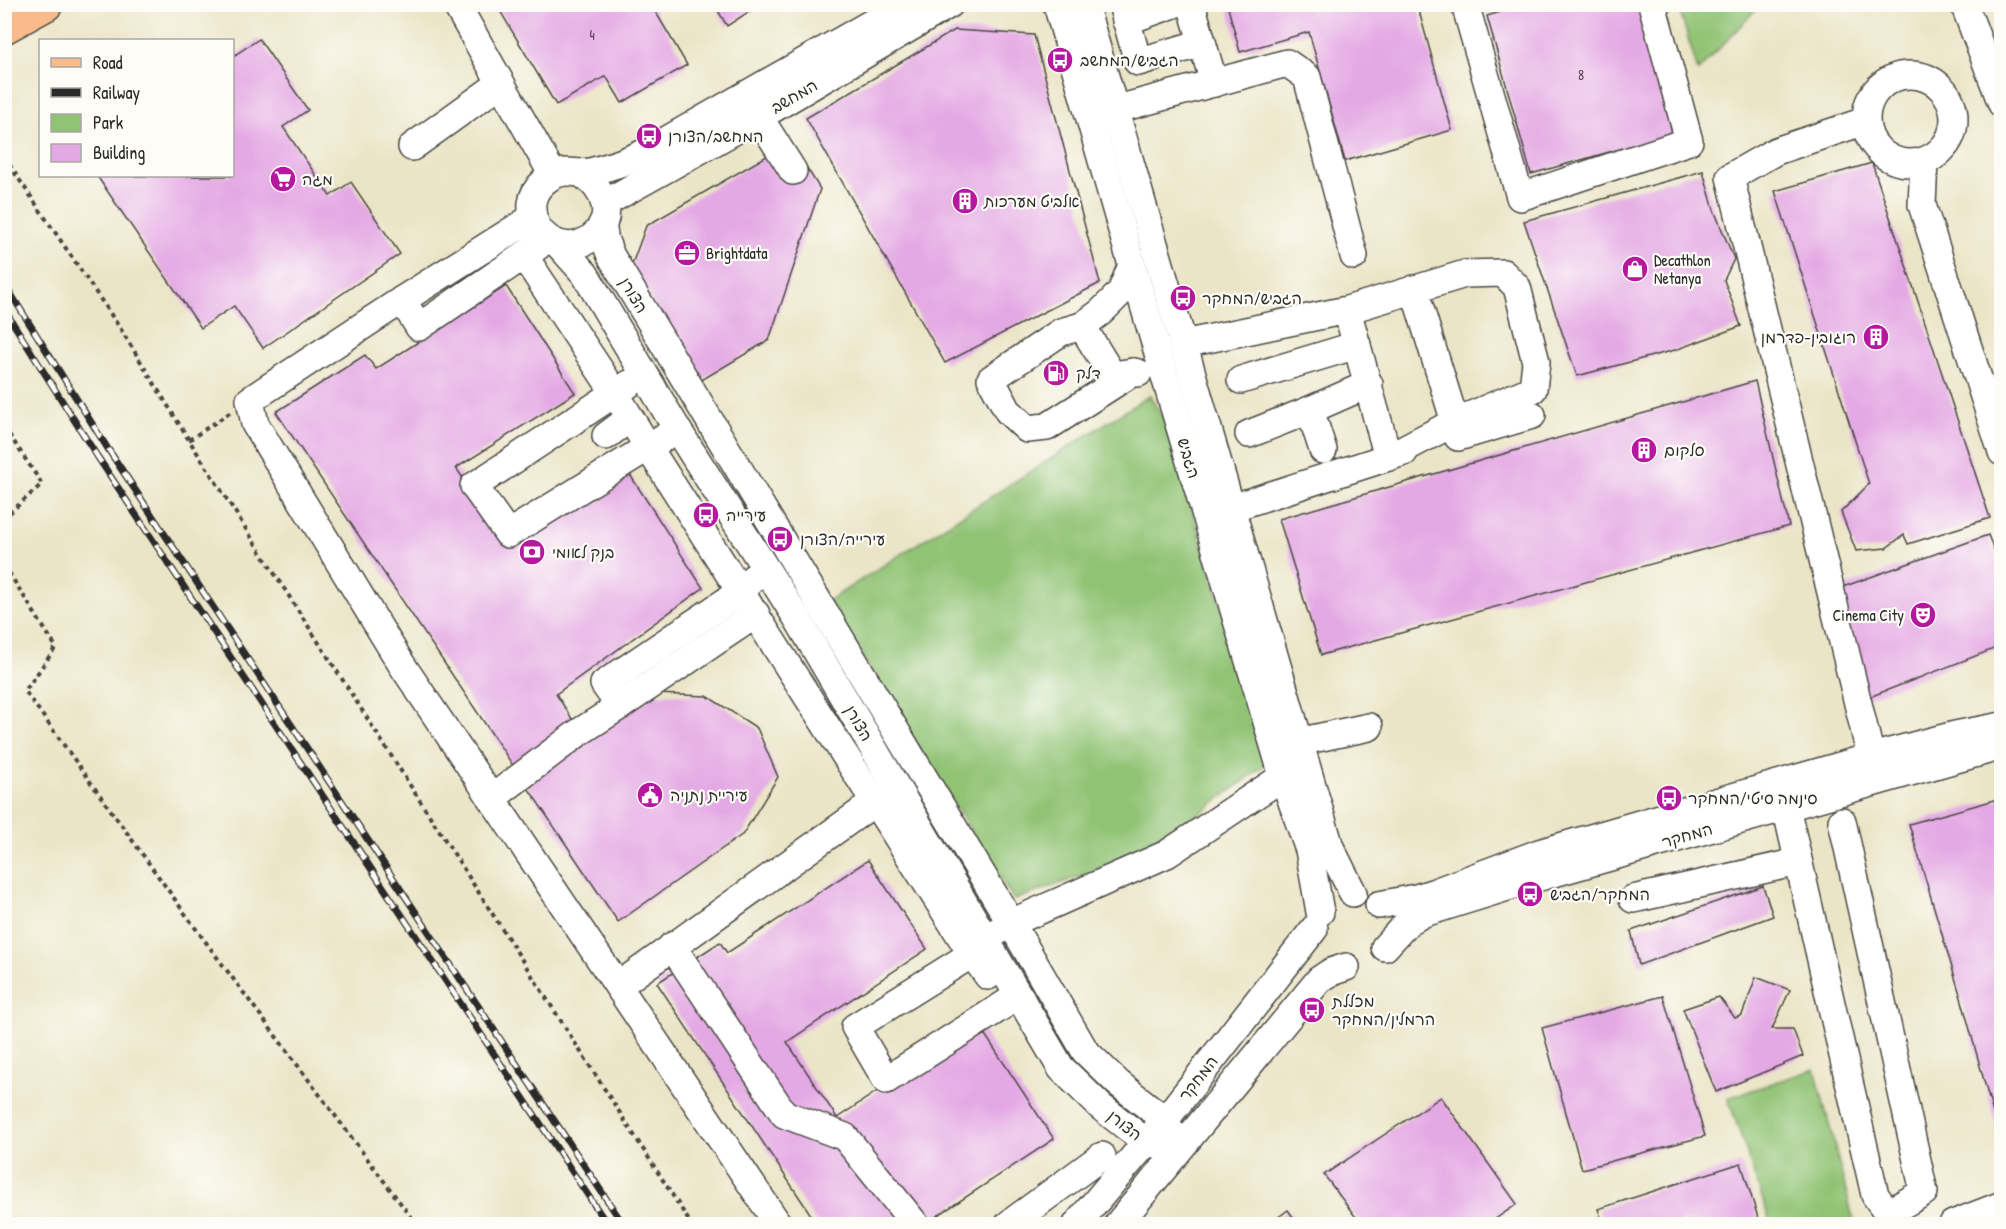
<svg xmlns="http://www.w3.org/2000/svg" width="2006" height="1229" font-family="'Patrick Hand','Playpen Sans Hebrew',sans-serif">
  <rect width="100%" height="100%" fill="#fdfcf7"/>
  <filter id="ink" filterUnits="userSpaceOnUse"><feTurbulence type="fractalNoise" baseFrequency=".0167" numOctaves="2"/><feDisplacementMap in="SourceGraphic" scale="12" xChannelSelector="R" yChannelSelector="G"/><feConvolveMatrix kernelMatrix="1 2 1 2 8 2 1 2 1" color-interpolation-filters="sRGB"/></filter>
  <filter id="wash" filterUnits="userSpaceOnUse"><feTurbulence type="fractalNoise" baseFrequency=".008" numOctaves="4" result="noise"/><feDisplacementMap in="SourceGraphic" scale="24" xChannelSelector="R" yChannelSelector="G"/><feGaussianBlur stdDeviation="1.35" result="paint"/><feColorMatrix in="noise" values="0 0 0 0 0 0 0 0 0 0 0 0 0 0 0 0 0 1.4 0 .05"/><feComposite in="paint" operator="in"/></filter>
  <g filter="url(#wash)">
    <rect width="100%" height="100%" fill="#ebe5c7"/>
    <g fill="#91c374" stroke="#5e7750" stroke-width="1.5">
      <polygon points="1678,5 1678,4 1760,5 1698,71"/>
      <polygon points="1150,395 1167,427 1268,763 1199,814 1094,871 1014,900 828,601"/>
      <polygon points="1815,1069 1854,1222 1847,1224 1771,1224 1728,1098"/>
    </g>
    <g id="blocks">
      <g fill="#e4a9e4">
        <polygon points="496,4 651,4 687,65 622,103 606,76 556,105"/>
        <polygon points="714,4 761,4 727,26"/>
        <polygon points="1227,4 1417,4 1452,130 1345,161 1309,32 1240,52"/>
        <polygon points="1526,4 1638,4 1677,133 1531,174 1487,16"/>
        <polygon points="955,30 1034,35 1100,283 945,363 806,118"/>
        <polygon points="259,39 308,110 283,127 330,196 351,182 400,254 263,348 234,306 201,328 97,176 232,176 232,57"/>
        <polygon points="791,142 820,189 769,340 700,381 631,267 646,226"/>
        <polygon points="1872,163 1990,518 1908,544 1904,535 1886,548 1856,551 1841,512 1869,484 1775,191"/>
        <polygon points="1703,171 1714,210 1734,259 1724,280 1741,326 1675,350 1577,376 1524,221"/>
        <polygon points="506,286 575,393 456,468 508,543 627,470 703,588 556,694 583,736 655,694 707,696 757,728 778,777 743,834 618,922 276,412 365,355 376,369"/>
        <polygon points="1755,381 1789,526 1321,655 1279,519"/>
        <polygon points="1988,535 2002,570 2002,642 1999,647 1867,698 1837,589"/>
        <polygon points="2002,798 2002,1142 2001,1142 1962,1001 1909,824"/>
        <polygon points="868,860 927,949 787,1042 837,1118 978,1024 1054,1139 925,1224 817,1224 657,983 720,942 727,953"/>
        <polygon points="1763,886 1773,916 1639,965 1631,931"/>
        <polygon points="1756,977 1790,990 1772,1029 1793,1029 1803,1056 1716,1092 1683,1009 1719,997 1735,1018 1742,1015"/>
        <polygon points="1663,996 1705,1136 1582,1169 1542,1028"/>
        <polygon points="1441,1097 1517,1204 1488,1224 1361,1224 1324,1175"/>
        <polygon points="1741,1163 1760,1224 1690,1224 1689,1221 1678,1224 1603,1224 1598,1209"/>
        <polygon points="1288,1210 1298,1224 1269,1224"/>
      </g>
    </g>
  </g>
  <g filter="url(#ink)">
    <use href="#blocks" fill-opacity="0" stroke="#484742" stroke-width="1.5"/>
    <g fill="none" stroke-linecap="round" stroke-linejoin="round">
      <defs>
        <g id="minor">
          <polyline points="456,4 553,175"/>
          <polyline points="1057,4 1132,265 1283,776 1309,850 1320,912"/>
          <polyline points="1084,4 1330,847 1353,893"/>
          <polyline points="1122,4 1138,62 1202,43"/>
          <polyline points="1191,4 1214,83"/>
          <polyline points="1465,4 1520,197 1689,141 1652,4"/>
          <polyline points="1964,4 2002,104"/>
          <polyline points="1126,21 1174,4"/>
          <circle cx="1910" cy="119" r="44"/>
          <polyline points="1099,114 1287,63 1307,77 1354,256"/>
          <polyline points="759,117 793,171"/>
          <polyline points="1865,121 1776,151 1730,177 1871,757"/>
          <polyline points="412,147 501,83"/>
          <polyline points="1924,161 1922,205 2002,452"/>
          <path d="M582 174C605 189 617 219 591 238 564 258 529 235 532 203 534 187 551 172 567 172 575 172 581 174 590 172 610 167 628 161 646 152L905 4"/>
          <polyline points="605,203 759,117 950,4"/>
          <polyline points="532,218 402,300 419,327 538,246"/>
          <polyline points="602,224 605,241 611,256 1011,923 1085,1051 1118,1083 1165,1120 1179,1149"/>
          <polyline points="559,245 585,274 677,429 797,618 1061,1068 1101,1107 1146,1142 1179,1149"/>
          <polyline points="524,256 615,393 648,447 972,954 988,976"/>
          <polyline points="1132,265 1121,292 1101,312 1082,326 1112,375 1133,372 1138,373"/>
          <polyline points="1414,289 1455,422"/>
          <polyline points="402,300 250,400 255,424 402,665 778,1224"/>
          <polyline points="1082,326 1061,332 991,379 1008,411 1027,429 1047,427 1133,372"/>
          <polyline points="1183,344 1347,310 1465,274 1503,273 1517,287 1536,362 1533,389 1455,422 1388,457 1347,310"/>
          <polyline points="1241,380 1357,345"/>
          <polyline points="629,384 474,486 508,534 663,438"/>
          <polyline points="1310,410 1323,450"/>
          <polyline points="1249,434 1310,410 1369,384"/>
          <polyline points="606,436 630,418"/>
          <polyline points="1458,437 1532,415"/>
          <polyline points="1231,508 1404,452"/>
          <polyline points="753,578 740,592 604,684 620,706 756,614"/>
          <polyline points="1298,742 1369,727"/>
          <polyline points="491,799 578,733 620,706"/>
          <polyline points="1786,807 1875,1195 1888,1213 1924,1192 1842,821"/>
          <polyline points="1633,899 1798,862"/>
          <polyline points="1379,905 1416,898 1435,892 1539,853 1871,757 1955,735 2002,726"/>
          <polyline points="672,946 784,1114 845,1137 915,1224"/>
          <polyline points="1385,947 1408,922 1424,913 1543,876 2002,746"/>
          <polyline points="618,986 875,802"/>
          <polyline points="1021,998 1007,1003 886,1080 855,1027 972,954 985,939 1011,923 1167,854 1296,768"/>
          <polyline points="1009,1224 1102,1156"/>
          <polyline points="1077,1224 1165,1120 1314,929"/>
          <polyline points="1118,1224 1319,980 1331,972 1346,967"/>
          <polyline points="1953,1224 2002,1205"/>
        </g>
        <polyline id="major" points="4,27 46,4"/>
      </defs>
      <use href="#minor" stroke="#484742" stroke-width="30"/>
      <use href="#major" stroke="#484742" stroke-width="36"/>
      <g stroke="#484742" stroke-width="4" stroke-dasharray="4.5 4.5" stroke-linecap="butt">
        <polyline points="4,157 120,328 189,440 691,1224"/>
        <polyline points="4,427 42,484 4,518"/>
        <polyline points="189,440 231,412"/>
        <polyline points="4,565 56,647 25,691 199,933 416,1224"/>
      </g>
      <use href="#minor" stroke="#fff" stroke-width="27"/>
      <use href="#major" stroke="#fabb8c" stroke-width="33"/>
      <defs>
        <g id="rail">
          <polyline points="4,283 108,449 623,1224"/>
          <polyline points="4,309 97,456 607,1224"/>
        </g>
      </defs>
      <use href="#rail" stroke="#2b2b2b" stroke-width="7"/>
      <use href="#rail" stroke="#fdfcf7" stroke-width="4.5" stroke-dasharray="14" stroke-linecap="butt"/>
    </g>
  </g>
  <defs>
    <symbol id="bus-disc" viewBox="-11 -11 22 22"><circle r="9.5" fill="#b5179e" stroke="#fdfcf7"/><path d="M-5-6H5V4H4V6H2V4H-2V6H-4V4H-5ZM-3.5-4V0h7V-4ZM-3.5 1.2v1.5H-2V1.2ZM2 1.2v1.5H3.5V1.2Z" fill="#fff"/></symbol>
    <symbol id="supermarket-disc" viewBox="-11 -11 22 22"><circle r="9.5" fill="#b5179e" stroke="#fdfcf7"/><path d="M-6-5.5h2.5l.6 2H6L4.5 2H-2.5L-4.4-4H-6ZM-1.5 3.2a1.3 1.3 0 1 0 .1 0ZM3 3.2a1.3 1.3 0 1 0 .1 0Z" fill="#fff"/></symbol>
    <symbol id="building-disc" viewBox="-11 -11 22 22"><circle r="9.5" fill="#b5179e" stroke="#fdfcf7"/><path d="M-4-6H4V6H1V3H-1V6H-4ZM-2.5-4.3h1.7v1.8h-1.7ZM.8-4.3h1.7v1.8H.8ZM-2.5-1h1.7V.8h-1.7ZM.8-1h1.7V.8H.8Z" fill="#fff"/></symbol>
    <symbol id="office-disc" viewBox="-11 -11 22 22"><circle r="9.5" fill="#b5179e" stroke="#fdfcf7"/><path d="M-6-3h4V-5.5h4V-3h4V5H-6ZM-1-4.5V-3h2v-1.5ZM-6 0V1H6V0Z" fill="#fff"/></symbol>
    <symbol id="shop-disc" viewBox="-11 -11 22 22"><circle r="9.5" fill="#b5179e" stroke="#fdfcf7"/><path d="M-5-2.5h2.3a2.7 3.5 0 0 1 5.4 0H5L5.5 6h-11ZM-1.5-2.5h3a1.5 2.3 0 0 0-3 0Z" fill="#fff"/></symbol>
    <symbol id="fuel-disc" viewBox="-11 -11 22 22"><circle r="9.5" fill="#b5179e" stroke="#fdfcf7"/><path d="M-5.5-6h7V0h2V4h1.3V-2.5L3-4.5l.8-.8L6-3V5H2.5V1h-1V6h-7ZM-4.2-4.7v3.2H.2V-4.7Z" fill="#fff"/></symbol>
    <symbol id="bank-disc" viewBox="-11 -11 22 22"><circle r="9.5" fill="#b5179e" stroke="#fdfcf7"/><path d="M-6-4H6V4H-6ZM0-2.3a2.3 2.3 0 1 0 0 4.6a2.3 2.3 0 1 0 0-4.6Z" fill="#fff"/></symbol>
    <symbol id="theatre-disc" viewBox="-11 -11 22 22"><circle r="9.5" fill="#b5179e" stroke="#fdfcf7"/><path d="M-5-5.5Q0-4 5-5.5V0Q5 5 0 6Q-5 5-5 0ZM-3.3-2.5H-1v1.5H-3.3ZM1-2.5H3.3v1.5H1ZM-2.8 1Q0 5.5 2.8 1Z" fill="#fff"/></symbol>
    <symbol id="civic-disc" viewBox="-11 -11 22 22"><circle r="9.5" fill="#b5179e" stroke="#fdfcf7"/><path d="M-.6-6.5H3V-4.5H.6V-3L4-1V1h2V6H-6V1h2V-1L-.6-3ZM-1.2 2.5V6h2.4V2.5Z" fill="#fff"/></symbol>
  </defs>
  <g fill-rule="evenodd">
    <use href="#bus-disc" x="1045" y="45" width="30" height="30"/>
    <use href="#bus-disc" x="634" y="121" width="30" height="30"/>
    <use href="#supermarket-disc" x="268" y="164" width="30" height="30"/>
    <use href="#building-disc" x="950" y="186" width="30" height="30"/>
    <use href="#office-disc" x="672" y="238" width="30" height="30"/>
    <use href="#shop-disc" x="1620" y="254" width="30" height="30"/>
    <use href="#bus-disc" x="1168" y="283" width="30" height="30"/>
    <use href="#building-disc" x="1861" y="322" width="30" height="30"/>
    <use href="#fuel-disc" x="1041" y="358" width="30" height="30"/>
    <use href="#building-disc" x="1629" y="435" width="30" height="30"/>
    <use href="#bus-disc" x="691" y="500" width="30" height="30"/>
    <use href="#bus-disc" x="765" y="524" width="30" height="30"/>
    <use href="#bank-disc" x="517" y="537" width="30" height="30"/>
    <use href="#theatre-disc" x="1908" y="600" width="30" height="30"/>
    <use href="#civic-disc" x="635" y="780" width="30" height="30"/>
    <use href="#bus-disc" x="1654" y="783" width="30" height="30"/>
    <use href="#bus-disc" x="1515" y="879" width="30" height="30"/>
    <use href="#bus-disc" x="1297" y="995" width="30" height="30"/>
  </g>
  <g text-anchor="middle" stroke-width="4.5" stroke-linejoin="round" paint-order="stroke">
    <g font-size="14" fill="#594a59">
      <text x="592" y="40">4</text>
      <text x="1581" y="80">8</text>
    </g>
    <g font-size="16" fill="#2b2b2b" stroke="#fdfcf7" text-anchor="start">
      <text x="1080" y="66">הגביש/המחשב</text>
      <text x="668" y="142">המחשב/הצורן</text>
      <text x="302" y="185">מגה</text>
      <text x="984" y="207">אלביט מערכות</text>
      <text x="706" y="259">Brightdata</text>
      <text x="1654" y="266">Decathlon<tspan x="1654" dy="18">Netanya</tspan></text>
      <text x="1202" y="304">הגביש/המחקר</text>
      <text x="1856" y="343" text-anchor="end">רוגובין-פדרמן</text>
      <text x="1076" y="379">דלק</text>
      <text x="1664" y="456">סלקום</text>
      <text x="726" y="521">עירייה</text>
      <text x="800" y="545">עירייה/הצורן</text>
      <text x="552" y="558">בנק לאומי</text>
      <text x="1904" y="621" text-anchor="end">Cinema City</text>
      <text x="670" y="801">עיריית נתניה</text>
      <text x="1688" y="804">סינמה סיטי/המחקר</text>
      <text x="1550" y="900">המחקר/הגביש</text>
      <text x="1332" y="1007">מכללת<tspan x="1332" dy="18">הרמלין/המחקר</tspan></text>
    </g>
    <g font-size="16" fill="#2b2b2b" stroke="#fdfcf7">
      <text transform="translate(794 96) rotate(-30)" y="6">המחשב</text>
      <text transform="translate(634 295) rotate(59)" y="6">הצורן</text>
      <text transform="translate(1189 458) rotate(73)" y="6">הגביש</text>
      <text transform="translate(859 723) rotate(60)" y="6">הצורן</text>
      <text transform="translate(1687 835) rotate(-16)" y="6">המחקר</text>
      <text transform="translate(1198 1078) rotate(-52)" y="6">המחקר</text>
      <text transform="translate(1125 1125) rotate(38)" y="6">הצורן</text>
    </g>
  </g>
  <rect width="2006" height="1229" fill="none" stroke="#fdfcf7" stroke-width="24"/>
  <rect x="39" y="39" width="195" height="138" fill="#fdfcf7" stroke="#a9a8a5" stroke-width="1.5"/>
  <rect x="51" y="58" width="30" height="9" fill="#fabb8c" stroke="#a9a8a5" stroke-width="1.5"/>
  <text x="93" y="69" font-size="18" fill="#2b2b2b">Road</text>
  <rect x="51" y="88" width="30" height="9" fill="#2b2b2b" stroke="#a9a8a5" stroke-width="1.5"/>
  <text x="93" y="99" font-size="18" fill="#2b2b2b">Railway</text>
  <rect x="51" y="114" width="30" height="18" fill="#91c374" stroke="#a9a8a5" stroke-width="1.5"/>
  <text x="93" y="129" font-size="18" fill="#2b2b2b">Park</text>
  <rect x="51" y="144" width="30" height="18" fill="#e4a9e4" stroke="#a9a8a5" stroke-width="1.5"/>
  <text x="93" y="159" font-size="18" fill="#2b2b2b">Building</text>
</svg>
